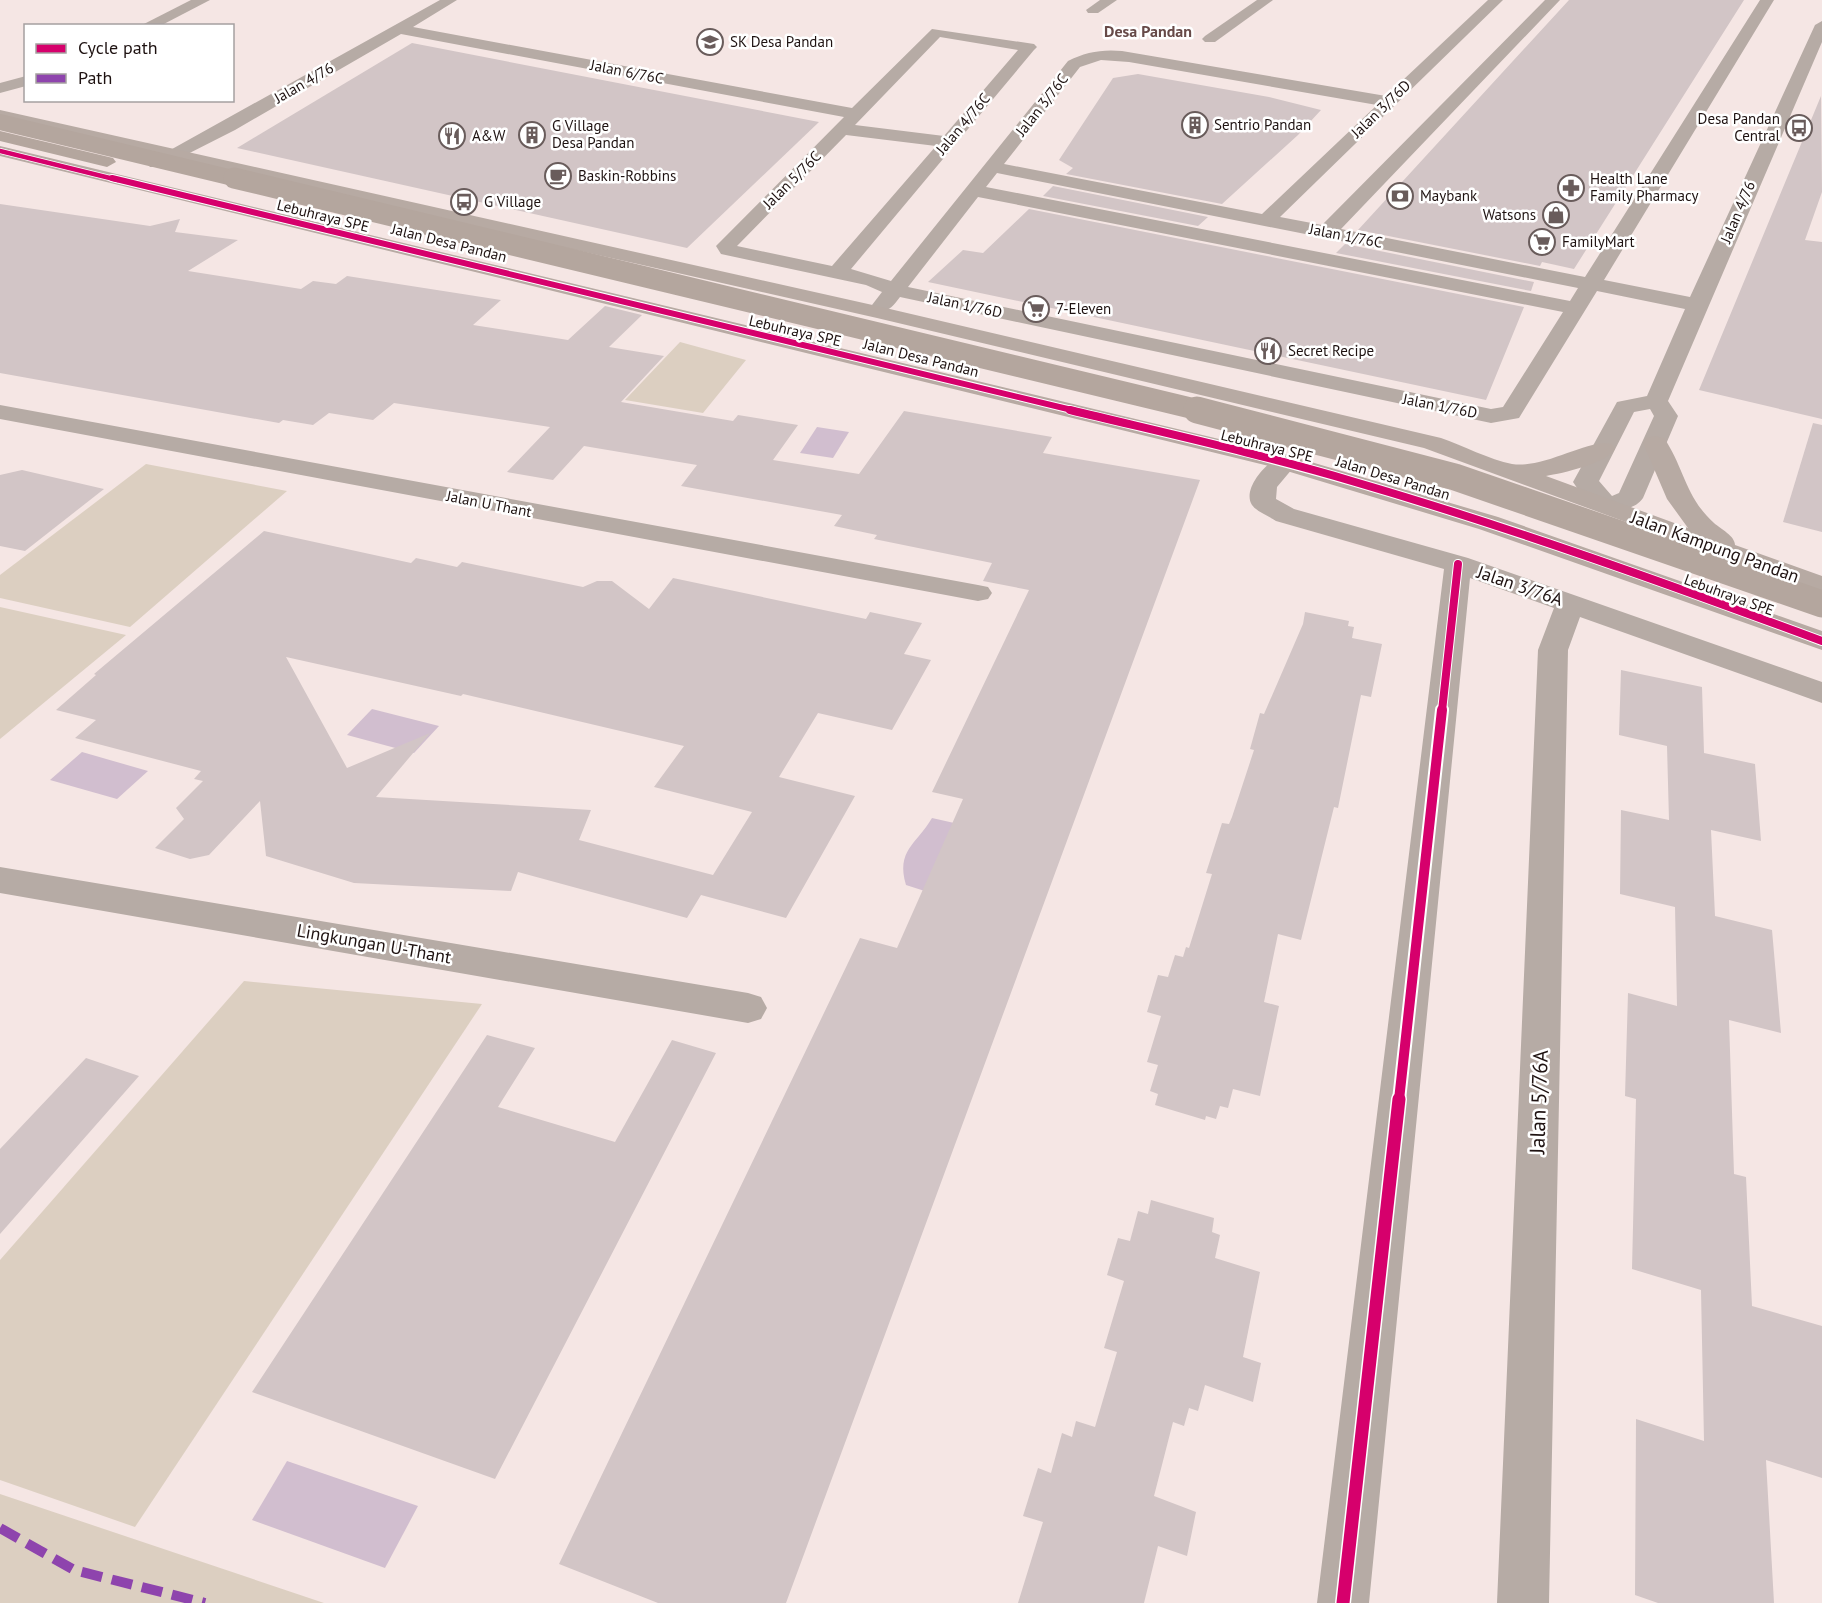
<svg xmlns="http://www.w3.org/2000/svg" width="1822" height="1603" font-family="'PT Sans',sans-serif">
  <rect width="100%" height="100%" fill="#f5e6e4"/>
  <g fill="#dccfc1">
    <polygon points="680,342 746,360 703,413 625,400"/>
    <polygon points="146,464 287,491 130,627 0,598 0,575"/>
    <polygon points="0,607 126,635 0,739"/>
    <polygon points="244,981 482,1004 135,1527 0,1480 0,1260"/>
    <polygon points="0,1494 324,1603 0,1603"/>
  </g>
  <g fill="#d1becf">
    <polygon points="817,427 849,432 833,458 800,453"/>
    <polygon points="372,709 439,726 414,753 347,735"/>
    <polygon points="82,752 148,771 117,799 50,780"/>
    <path d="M932 818 963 825 934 894 906 885C896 850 916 845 932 818Z"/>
    <polygon points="287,1461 418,1506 385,1568 252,1520"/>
  </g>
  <g fill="#d2c5c6" fill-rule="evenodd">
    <polygon points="1569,0 1744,0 1574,269 1542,262 1540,266 1358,230"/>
    <polygon points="412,43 819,122 687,248 237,148"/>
    <polygon points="1138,74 1269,97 1321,110 1298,135 1222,204 1066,174 1073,168 1059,160 1113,78"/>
    <polygon points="1821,96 1822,192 1805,240 1822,242 1822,419 1699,390"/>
    <polygon points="1053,186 1208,217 1198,226 1043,196"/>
    <polygon points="0,204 150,226 180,219 175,232 238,240 188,271 301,289 313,281 336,284 347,276 501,300 473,325 568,340 605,306 642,315 609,347 664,356 621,402 733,421 738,415 798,425 773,460 859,474 904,411 1052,437 1043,453 1200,480 786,1603 658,1603 559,1564 860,938 897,948 963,799 932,792 1029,590 983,581 992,563 874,539 877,535 834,526 842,515 681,486 697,465 584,446 553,480 507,472 550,427 394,403 373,420 329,413 313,425 283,420 279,423 0,373"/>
    <polygon points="1029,209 1524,307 1486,400 928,282 963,250 983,253"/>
    <polygon points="1345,244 1534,282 1531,291 1336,253"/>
    <polygon points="1813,423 1822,425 1822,532 1783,522"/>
    <polygon points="22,470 104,489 25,551 0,546 0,475"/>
    <path d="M264 531 411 563 416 558 457 567 462 562 583 587 597 581H612L649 609 673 578 866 619 870 612 922 623 904 654 931 660 892 730 818 713 779 777 855 796 786 918 701 895 687 918 518 872 511 891 354 883 266 856 260 801 209 855 190 859 155 848 184 819 176 808 203 781 194 779 201 771 75 738 96 720 56 710 96 675 94 674ZM286 657 461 696 463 694 684 746 654 787 752 812 713 875 579 840 591 810 376 797 430 733 347 768Z"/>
    <polygon points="1305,612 1349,621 1348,626 1354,627 1352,638 1382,644 1371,697 1361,695 1338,808 1334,807 1301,940 1278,934 1264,1002 1279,1006 1260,1096 1233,1089 1228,1108 1220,1106 1216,1119 1206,1116 1205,1120 1155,1105 1158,1094 1150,1091 1158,1065 1147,1062 1161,1016 1147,1012 1158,975 1168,977 1175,955 1183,957 1186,947 1189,948 1212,874 1206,873 1222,823 1229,824 1232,817 1254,750 1250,749 1260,713 1264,714 1303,624"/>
    <polygon points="1621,670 1702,687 1704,753 1755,764 1761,841 1711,830 1715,916 1772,930 1781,1033 1729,1020 1734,1174 1746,1177 1752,1306 1822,1326 1822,1478 1766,1460 1774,1603 1658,1603 1635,1595 1636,1419 1704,1441 1701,1290 1632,1269 1636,1099 1625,1096 1628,993 1677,1006 1675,907 1620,894 1621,810 1669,820 1667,746 1619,735"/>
    <polygon points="487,1035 535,1048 498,1107 615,1142 672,1040 716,1053 495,1479 252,1392"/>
    <polygon points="86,1058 139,1076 0,1234 0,1149"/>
    <polygon points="1151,1200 1214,1218 1212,1232 1220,1235 1215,1258 1260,1272 1243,1357 1261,1363 1253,1402 1205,1385 1198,1411 1189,1408 1184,1426 1173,1422 1154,1496 1196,1512 1187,1556 1158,1546 1144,1603 1018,1603 1043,1522 1023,1516 1038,1468 1051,1473 1062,1433 1072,1437 1076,1421 1095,1427 1117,1352 1104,1348 1124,1281 1107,1275 1118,1238 1130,1241 1138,1211 1148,1214"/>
  </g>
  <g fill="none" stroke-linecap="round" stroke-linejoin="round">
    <g fill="#b6aba5" fill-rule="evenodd">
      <polygon points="191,0 210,0 160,26 140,26"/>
      <path d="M440 0H457L413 27 852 108 932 29 1034 44 1037 47 1034 50 851 269 891 281 1068 61C1085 52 1103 49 1122 51L1386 96 1488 0H1503L1280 217 1322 225 1545 0H1560L1341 229 1585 277 1760 0H1774L1604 280 1690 297 1815 25 1822 21V42L1668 401 1678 416 1643 498C1639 504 1634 506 1627 509 1597 521 1590 506 1573 482L1617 402 1647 396 1685 309 1597 291 1519 418 1491 423 900 297C892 307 889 313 875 310L872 305 882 292 866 285 721 254 716 246 844 117 401 34 235 130 162 167H150L147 163ZM940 37 1018 50 944 136 855 125ZM1101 60 1129 62 1377 105 1262 214 1004 164 1080 67ZM846 135 936 146 832 266 737 246ZM997 173 1578 288 1570 301 986 187ZM978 197 1563 312 1503 407 1491 409 908 287ZM1650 409 1654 416 1619 493 1612 496 1599 481 1634 412Z"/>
      <polygon points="1100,0 1117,0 1098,13 1088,13 1086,10"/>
      <polygon points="1257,0 1273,0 1215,42 1205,42 1202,39 1205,36"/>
      <polygon points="26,76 26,86 0,93 0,83"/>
      <polygon points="0,405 978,585 988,587 992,593 988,599 978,601 0,419"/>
      <path d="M1285 454 1294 457 1298 462 1277 487 1276 499 1294 509 1468 558 1822 682V703L1580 617 1568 650 1549 1603H1497L1538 650 1554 608 1470 578 1369 1603H1317L1444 569 1276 521C1269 516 1257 512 1252 505 1241 488 1270 458 1285 454Z"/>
      <polygon points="0,867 748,993 761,997 767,1008 761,1019 748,1023 0,893"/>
    </g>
    <g fill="#b7aaa3" fill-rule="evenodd">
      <path d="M0 110 877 306 1441 438C1462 445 1490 460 1512 464 1545 469 1589 438 1612 444L1615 449C1605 464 1563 473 1546 476L1688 528 1667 499 1643 443 1646 438 1655 436 1664 438C1684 467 1685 497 1714 523 1721 529 1735 536 1735 545L1822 576V594L1424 448 877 318 0 120Z"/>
      <polygon points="0,146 1294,457 1498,517 1822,631 1822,650 1479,529 1277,468 0,156"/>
    </g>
    <polygon fill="#b4a69e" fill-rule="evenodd" points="0,131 113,158 116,162 107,167 0,141"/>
    <polyline stroke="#b4a69e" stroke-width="16" points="0,122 241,180"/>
    <polyline stroke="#b4a69e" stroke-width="21" points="234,178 1203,411"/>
    <polyline stroke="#b4a69e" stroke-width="27" points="1197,410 1455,477 1822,604"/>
    <polyline stroke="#8e44ad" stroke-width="10" stroke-dasharray="21 10" stroke-linecap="butt" points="0,1528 74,1570 205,1603"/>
    <defs>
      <polyline id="cycleway-far4" points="0,151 118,180"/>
      <polyline id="cycleway-far3" points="112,178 1076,411"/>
      <g id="cycleway-far2">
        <path d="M1070 410C1165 433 1261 454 1355 482 1513 528 1668 584 1822 641"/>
        <polyline points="1442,711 1458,564"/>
      </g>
      <polyline id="cycleway-far1" points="1399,1100 1442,710"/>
      <polyline id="cycleway" points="1343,1603 1399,1099"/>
    </defs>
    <use href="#cycleway-far4" stroke="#fff" stroke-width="6"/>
    <use href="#cycleway-far3" stroke="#fff" stroke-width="8"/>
    <use href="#cycleway-far2" stroke="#fff" stroke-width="10"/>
    <use href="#cycleway-far1" stroke="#fff" stroke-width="14"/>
    <use href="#cycleway" stroke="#fff" stroke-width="16"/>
    <use href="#cycleway-far4" stroke="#d6006c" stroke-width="4.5"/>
    <use href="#cycleway-far3" stroke="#d6006c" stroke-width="6"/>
    <use href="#cycleway-far2" stroke="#d6006c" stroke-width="8"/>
    <use href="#cycleway-far1" stroke="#d6006c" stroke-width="10"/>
    <use href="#cycleway" stroke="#d6006c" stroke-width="13"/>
  </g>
  <defs>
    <symbol id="school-ring" viewBox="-11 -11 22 22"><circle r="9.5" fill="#fff" stroke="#695c5b" stroke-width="1.5"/><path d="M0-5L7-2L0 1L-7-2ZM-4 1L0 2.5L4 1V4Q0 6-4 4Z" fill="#695c5b"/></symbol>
    <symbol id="building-ring" viewBox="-11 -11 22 22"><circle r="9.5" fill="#fff" stroke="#695c5b" stroke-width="1.5"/><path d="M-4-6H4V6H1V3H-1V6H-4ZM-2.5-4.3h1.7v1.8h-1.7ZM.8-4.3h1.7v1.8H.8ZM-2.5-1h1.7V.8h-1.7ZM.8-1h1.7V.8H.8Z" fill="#695c5b"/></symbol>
    <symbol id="bus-ring" viewBox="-11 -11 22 22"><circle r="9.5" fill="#fff" stroke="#695c5b" stroke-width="1.5"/><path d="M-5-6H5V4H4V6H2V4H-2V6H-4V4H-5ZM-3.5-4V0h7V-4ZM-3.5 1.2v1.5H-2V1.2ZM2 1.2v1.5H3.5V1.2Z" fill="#695c5b"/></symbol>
    <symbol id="restaurant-ring" viewBox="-11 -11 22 22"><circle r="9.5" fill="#fff" stroke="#695c5b" stroke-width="1.5"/><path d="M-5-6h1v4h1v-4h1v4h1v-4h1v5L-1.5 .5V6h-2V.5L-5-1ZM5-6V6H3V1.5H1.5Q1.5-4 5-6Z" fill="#695c5b"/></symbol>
    <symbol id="cafe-ring" viewBox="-11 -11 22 22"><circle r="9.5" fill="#fff" stroke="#695c5b" stroke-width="1.5"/><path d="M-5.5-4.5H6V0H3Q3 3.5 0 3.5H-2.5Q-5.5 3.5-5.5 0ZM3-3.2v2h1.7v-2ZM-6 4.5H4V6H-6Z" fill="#695c5b"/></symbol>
    <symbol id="pharmacy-ring" viewBox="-11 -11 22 22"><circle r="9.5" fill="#fff" stroke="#695c5b" stroke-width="1.5"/><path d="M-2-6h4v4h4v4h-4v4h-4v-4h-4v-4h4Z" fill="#695c5b"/></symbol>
    <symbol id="bank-ring" viewBox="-11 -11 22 22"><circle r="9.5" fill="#fff" stroke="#695c5b" stroke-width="1.5"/><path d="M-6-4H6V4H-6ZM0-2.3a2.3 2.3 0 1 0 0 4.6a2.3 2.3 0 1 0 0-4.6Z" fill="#695c5b"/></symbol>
    <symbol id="shop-ring" viewBox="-11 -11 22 22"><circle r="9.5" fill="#fff" stroke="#695c5b" stroke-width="1.5"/><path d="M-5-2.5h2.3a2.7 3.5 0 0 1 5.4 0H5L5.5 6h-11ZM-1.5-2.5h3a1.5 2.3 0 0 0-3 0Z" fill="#695c5b"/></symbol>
    <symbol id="supermarket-ring" viewBox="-11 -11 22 22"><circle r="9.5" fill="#fff" stroke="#695c5b" stroke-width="1.5"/><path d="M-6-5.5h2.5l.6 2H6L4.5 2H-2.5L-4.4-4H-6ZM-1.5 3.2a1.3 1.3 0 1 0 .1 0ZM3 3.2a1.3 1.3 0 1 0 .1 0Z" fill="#695c5b"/></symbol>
  </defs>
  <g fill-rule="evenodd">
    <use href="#school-ring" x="695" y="27" width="30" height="30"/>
    <use href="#building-ring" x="1180" y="110" width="30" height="30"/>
    <use href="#bus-ring" x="1784" y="113" width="30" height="30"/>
    <use href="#building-ring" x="517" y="120" width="30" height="30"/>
    <use href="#restaurant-ring" x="437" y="121" width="30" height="30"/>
    <use href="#cafe-ring" x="543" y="161" width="30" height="30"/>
    <use href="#pharmacy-ring" x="1556" y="173" width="30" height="30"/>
    <use href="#bank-ring" x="1385" y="181" width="30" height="30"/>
    <use href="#bus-ring" x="449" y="187" width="30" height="30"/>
    <use href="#shop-ring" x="1541" y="200" width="30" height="30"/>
    <use href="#supermarket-ring" x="1527" y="227" width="30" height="30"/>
    <use href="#supermarket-ring" x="1021" y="294" width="30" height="30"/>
    <use href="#restaurant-ring" x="1253" y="336" width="30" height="30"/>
  </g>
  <g text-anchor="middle" stroke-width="5" stroke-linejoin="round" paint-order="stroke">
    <g font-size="15" fill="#1e1211" stroke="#fff" text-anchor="start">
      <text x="730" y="47">SK Desa Pandan</text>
      <text x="1780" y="124" text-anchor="end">Desa Pandan<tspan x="1780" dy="17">Central</tspan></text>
      <text x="1214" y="130">Sentrio Pandan</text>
      <text x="552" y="131">G Village<tspan x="552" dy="17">Desa Pandan</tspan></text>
      <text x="472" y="141">A&amp;W</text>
      <text x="578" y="181">Baskin-Robbins</text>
      <text x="1590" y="184">Health Lane<tspan x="1590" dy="17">Family Pharmacy</tspan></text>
      <text x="1420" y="201">Maybank</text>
      <text x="484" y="207">G Village</text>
      <text x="1536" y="220" text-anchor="end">Watsons</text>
      <text x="1562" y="247">FamilyMart</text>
      <text x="1056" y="314">7-Eleven</text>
      <text x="1288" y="356">Secret Recipe</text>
    </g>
    <g font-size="15" fill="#1e1211" stroke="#fff">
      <text transform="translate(627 72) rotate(11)" y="5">Jalan 6/76C</text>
      <text transform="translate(304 83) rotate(-30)" y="5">Jalan 4/76</text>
      <text transform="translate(1042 105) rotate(-52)" y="5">Jalan 3/76C</text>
      <text transform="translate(1381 109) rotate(-44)" y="5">Jalan 3/76D</text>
      <text transform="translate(963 124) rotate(-50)" y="5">Jalan 4/76C</text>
      <text transform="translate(792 180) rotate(-45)" y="5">Jalan 5/76C</text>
      <text transform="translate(1738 212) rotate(-67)" y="5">Jalan 4/76</text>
      <text transform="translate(323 216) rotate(14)" y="5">Lebuhraya SPE</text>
      <text transform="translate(1346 236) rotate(11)" y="5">Jalan 1/76C</text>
      <text transform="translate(449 243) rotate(14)" y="5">Jalan Desa Pandan</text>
      <text transform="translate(965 305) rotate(12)" y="5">Jalan 1/76D</text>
      <text transform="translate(795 331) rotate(13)" y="5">Lebuhraya SPE</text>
      <text transform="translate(921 358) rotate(14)" y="5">Jalan Desa Pandan</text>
      <text transform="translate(1440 406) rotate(11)" y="5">Jalan 1/76D</text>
      <text transform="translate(1267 446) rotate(14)" y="5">Lebuhraya SPE</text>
      <text transform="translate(1393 478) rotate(17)" y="5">Jalan Desa Pandan</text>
      <text transform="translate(489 504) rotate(11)" y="5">Jalan U Thant</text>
      <text transform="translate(1729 595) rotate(20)" y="5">Lebuhraya SPE</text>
    </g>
    <g font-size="16" font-weight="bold" fill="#674a48" stroke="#fff">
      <text x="1148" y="37">Desa Pandan</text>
    </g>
    <g font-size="18" fill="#1e1211" stroke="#fff">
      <text transform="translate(1715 547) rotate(20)" y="6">Jalan Kampung Pandan</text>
      <text transform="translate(1520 586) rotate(19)" y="6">Jalan 3/76A</text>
      <text transform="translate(374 944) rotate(10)" y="6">Lingkungan U-Thant</text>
    </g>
    <g font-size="21" fill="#1e1211" stroke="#fff">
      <text transform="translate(1539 1102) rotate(-88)" y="7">Jalan 5/76A</text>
    </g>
  </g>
  <rect x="24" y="24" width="210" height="78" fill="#ffffff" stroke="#a5a0a0" stroke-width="1.5"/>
  <rect x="36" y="44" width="30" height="9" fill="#d6006c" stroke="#a5a0a0" stroke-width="1.5"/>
  <text x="78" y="54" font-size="18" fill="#1e1211">Cycle path</text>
  <rect x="36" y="74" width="30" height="9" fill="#8e44ad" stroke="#a5a0a0" stroke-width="1.5"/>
  <text x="78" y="84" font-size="18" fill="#1e1211">Path</text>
</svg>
